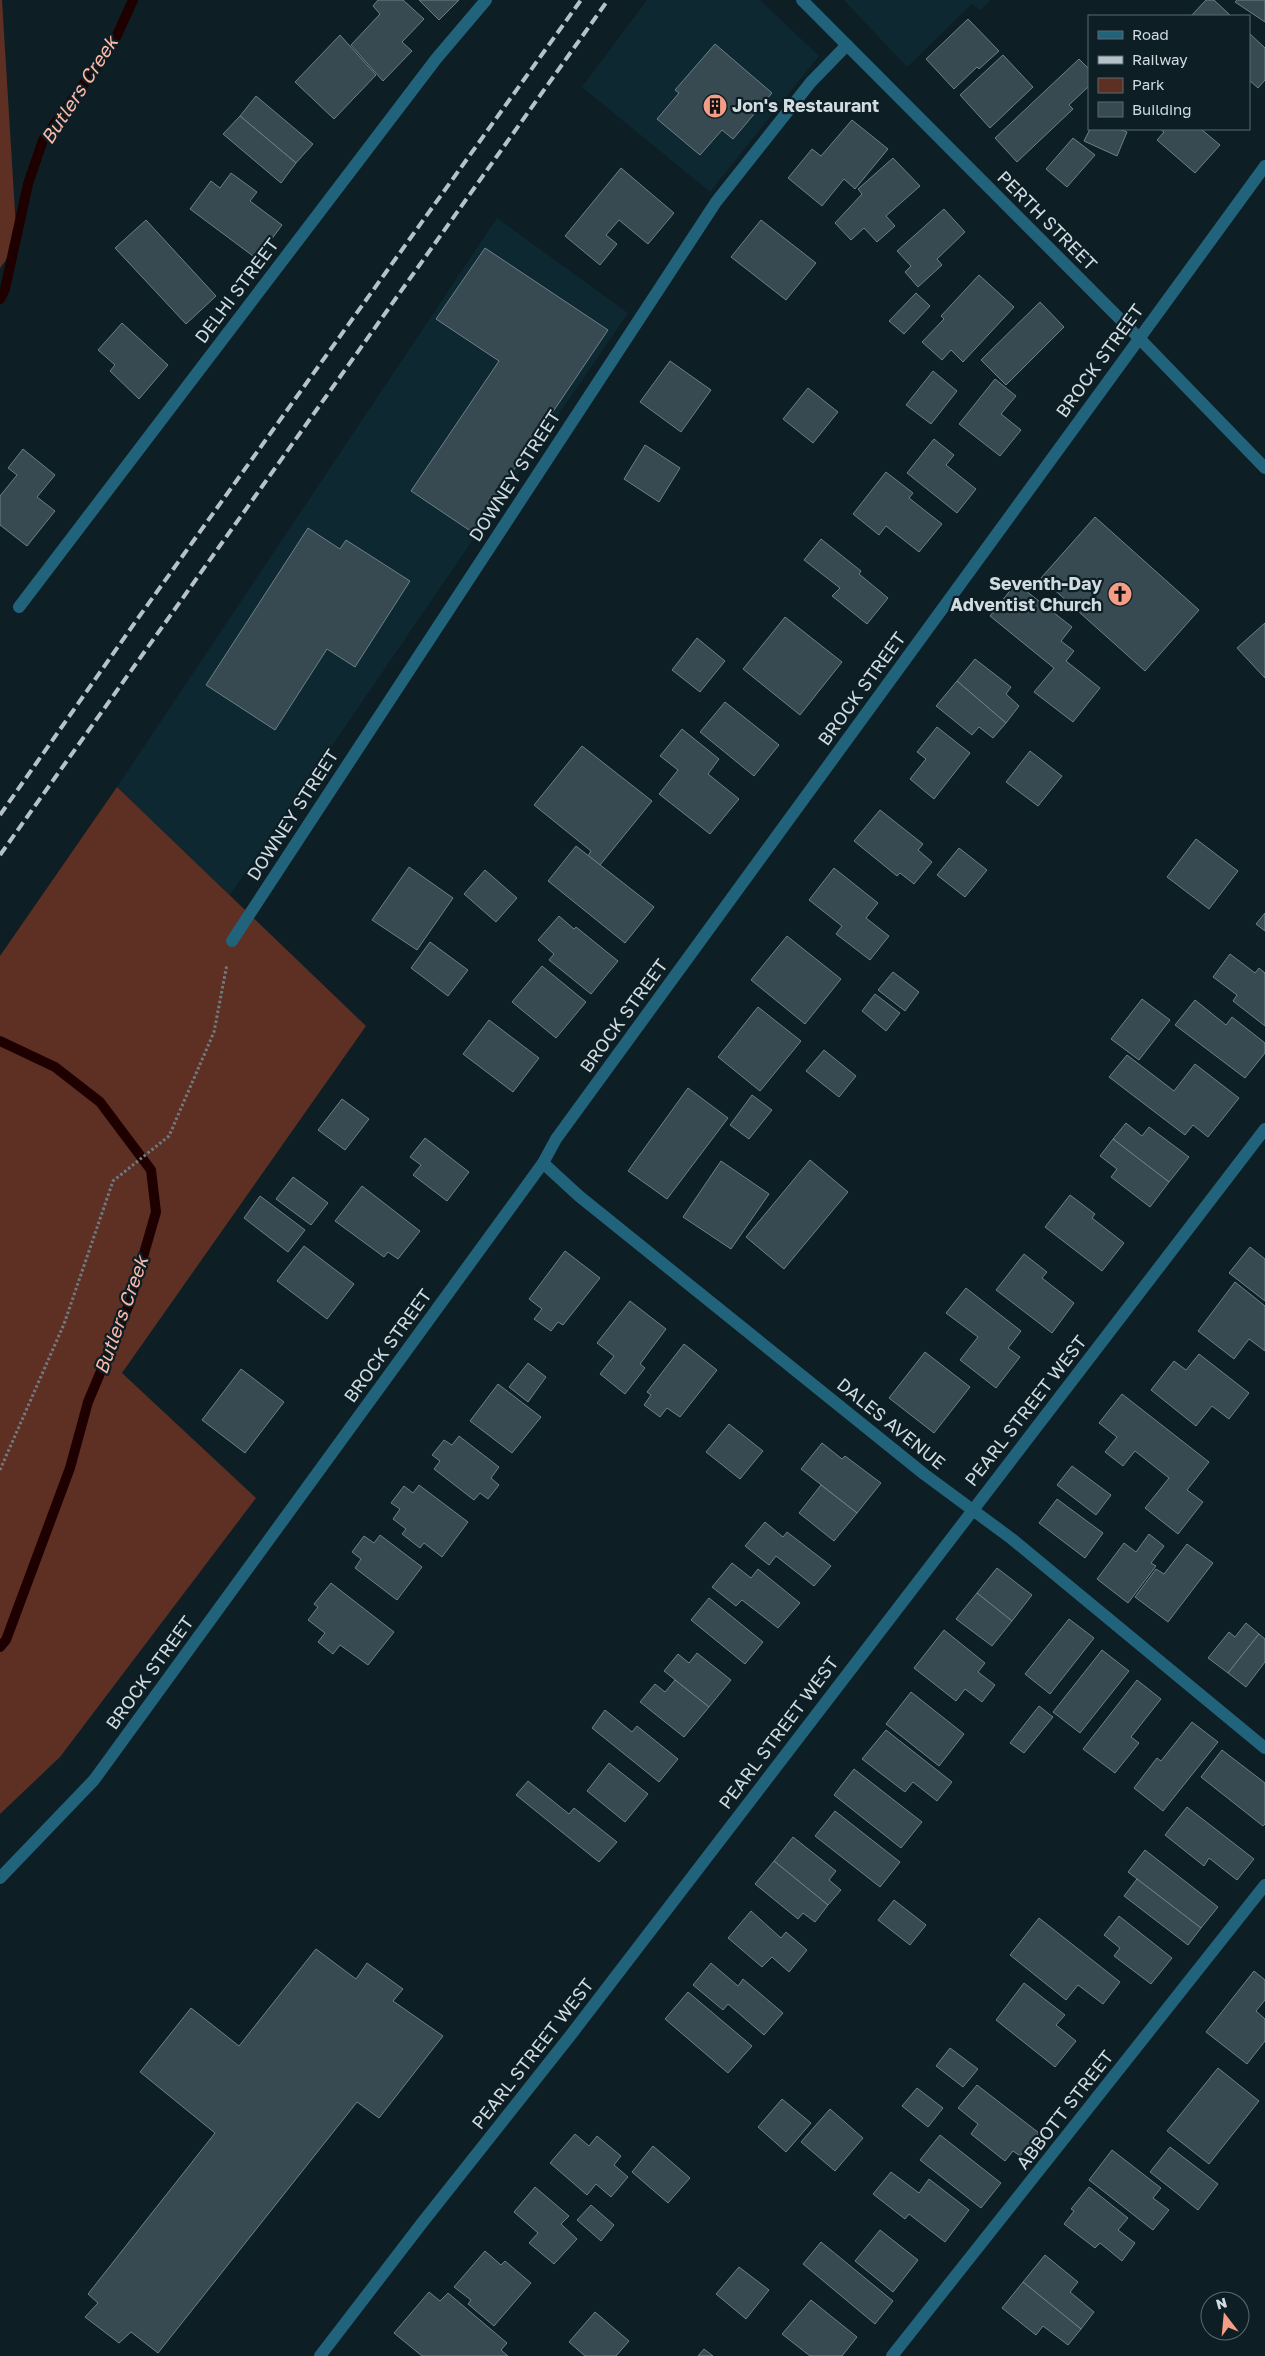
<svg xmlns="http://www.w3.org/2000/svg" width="1265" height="2356" font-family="'Golos Text',sans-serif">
  <rect width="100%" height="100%" fill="#0d1e25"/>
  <g fill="#0e2832">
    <polygon points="647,0 760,0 819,56 710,192 582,87"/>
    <polygon points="844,0 991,0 980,10 972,4 907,67"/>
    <polygon points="497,218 628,313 230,895 117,787"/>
  </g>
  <g fill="#5e3024">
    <polygon points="0,0 2,0 17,245 0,268"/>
    <polygon points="117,787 366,1026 122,1373 256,1498 60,1757 0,1814 0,956"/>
  </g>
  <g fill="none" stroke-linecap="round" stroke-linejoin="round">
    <g stroke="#1f0000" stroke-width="10">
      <polyline points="0,299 5,289 28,184 43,140 113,44 133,0"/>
      <polyline points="0,1041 55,1067 100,1102 151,1170 156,1212 130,1302 88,1402 70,1468 6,1640 0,1647"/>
    </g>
  </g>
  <g fill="#374a52" stroke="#6c8089">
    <polygon points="378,0 403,0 424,19 402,42 412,51 383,81 351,45 380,14 373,6"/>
    <polygon points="419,0 459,0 439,20"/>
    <polygon points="1206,0 1214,0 1231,16 1191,16"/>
    <polygon points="1237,0 1265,0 1265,22 1235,2"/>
    <polygon points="968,19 999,51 979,69 977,67 954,89 926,59"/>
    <polygon points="1249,33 1265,48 1265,80 1258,88 1249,80"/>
    <polygon points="340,35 376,75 334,119 295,82"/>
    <polygon points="715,44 772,93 733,139 722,130 700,155 657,119 679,93 675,90"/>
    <polygon points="1003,55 1033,87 990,128 960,95"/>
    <polygon points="1079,59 1089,69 1089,86 1069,105 1073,109 1017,162 995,138"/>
    <polygon points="256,96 313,144 296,163 240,116"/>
    <polygon points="240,116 296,163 281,183 223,134"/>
    <polygon points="852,120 888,149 855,189 844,179 822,206 788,178 812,149 821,156"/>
    <polygon points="1090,129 1119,129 1127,132 1117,156 1084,141"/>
    <polygon points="1160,129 1201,129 1220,145 1195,173 1157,140 1164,132"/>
    <polygon points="1073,138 1095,155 1067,187 1046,169"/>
    <polygon points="893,158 920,186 886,216 895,226 877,242 864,228 851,240 835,223 862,194 858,189"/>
    <polygon points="621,168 674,213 648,244 619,220 606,235 617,244 600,265 565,236"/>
    <polygon points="231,173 257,192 250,201 282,225 257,259 190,209 211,181 220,188"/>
    <polygon points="944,209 965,232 937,259 942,265 918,287 905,272 911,266 897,251"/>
    <polygon points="146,220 216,296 186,324 115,248"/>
    <polygon points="761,220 816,263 786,300 731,257"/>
    <polygon points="485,248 608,330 472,532 411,491 499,361 436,319"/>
    <polygon points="979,275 1014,307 963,362 951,350 942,360 922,342 944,319 941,316"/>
    <polygon points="916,293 930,306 904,334 889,321"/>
    <polygon points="1040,302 1064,327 1006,385 981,360"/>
    <polygon points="122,323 168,365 139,399 110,371 115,365 98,350"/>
    <polygon points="670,361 711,390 681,432 640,402"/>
    <polygon points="933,371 957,391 931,424 906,405"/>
    <polygon points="995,379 1016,396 1001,414 1021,430 1000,456 959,424"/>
    <polygon points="808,388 838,412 813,443 783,419"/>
    <polygon points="934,439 954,455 946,465 976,489 957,513 907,473"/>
    <polygon points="645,445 680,468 659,502 624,479"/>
    <polygon points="23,449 55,475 37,497 55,511 27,546 0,525 0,496 17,475 8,468"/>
    <polygon points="886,472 913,493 909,498 942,524 919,552 886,526 879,535 853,514"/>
    <polygon points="1095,517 1199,610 1145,671 1041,578"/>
    <polygon points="308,528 340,549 346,540 410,581 355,667 327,649 275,730 206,685"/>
    <polygon points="821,539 861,571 859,574 888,598 867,624 832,596 840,588 804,560"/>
    <polygon points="1016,583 1072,627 1061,641 1074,651 1066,661 1100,688 1073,722 1034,692 1054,668 990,616"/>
    <polygon points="785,617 842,662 800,715 743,669"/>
    <polygon points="1265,623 1265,678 1237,648"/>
    <polygon points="697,638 725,661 700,692 672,670"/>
    <polygon points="975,659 1011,687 1006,694 1019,706 1006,723 957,681"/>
    <polygon points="957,681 1006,723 993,738 979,727 972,735 936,706"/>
    <polygon points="725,702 779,745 754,776 700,732"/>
    <polygon points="937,727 970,753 934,799 910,779 926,759 917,752"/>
    <polygon points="682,729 719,759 708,774 739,799 710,834 659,794 678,770 660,756"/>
    <polygon points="582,746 652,801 600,865 588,856 591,851 534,805"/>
    <polygon points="1030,751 1062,776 1038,806 1006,782"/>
    <polygon points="880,810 923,844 918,850 932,862 914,884 900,873 897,876 854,841"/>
    <polygon points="1196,839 1238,871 1209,909 1167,877"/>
    <polygon points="576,846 654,907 625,943 548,881"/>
    <polygon points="959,848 987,870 965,897 937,875"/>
    <polygon points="409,867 453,898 417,950 372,920"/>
    <polygon points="834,868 878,903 866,918 889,936 870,960 836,934 842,926 809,900"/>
    <polygon points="485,870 517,898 496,922 464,894"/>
    <polygon points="1265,913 1265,931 1256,924"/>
    <polygon points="559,916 574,929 576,927 618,961 591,994 549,960 554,954 538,940"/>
    <polygon points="787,936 841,979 805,1024 751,980"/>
    <polygon points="430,942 468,970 448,996 411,968"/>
    <polygon points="1230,954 1255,973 1259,968 1265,973 1265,1026 1233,1001 1237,995 1213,977"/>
    <polygon points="542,966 586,1002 556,1038 512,1002"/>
    <polygon points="893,972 919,992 905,1011 878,990"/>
    <polygon points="875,994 900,1013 886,1031 862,1011"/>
    <polygon points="1142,999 1170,1020 1139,1060 1111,1039"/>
    <polygon points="1195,1000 1226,1025 1232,1017 1265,1043 1265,1053 1245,1078 1175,1025"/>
    <polygon points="758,1007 801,1041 760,1091 718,1057"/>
    <polygon points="489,1020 539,1058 513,1092 463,1054"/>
    <polygon points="824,1050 856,1076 839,1097 806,1071"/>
    <polygon points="1127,1055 1174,1091 1195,1064 1239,1098 1208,1137 1193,1125 1185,1135 1109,1077"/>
    <polygon points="688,1088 728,1118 667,1199 628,1171"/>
    <polygon points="752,1095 772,1110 749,1139 730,1125"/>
    <polygon points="342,1099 369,1119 345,1150 318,1130"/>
    <polygon points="1126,1123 1142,1136 1149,1127 1189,1157 1169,1182 1113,1139"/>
    <polygon points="425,1138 469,1172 447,1201 413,1175 421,1165 410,1157"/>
    <polygon points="1113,1139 1169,1182 1150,1207 1111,1177 1117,1169 1100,1156"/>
    <polygon points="810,1160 848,1192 784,1269 746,1237"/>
    <polygon points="721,1161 769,1194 731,1249 683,1217"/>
    <polygon points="293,1177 328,1203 311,1225 276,1199"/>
    <polygon points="362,1186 420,1231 398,1259 388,1252 384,1257 335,1221"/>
    <polygon points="1070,1195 1095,1214 1092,1218 1124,1243 1102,1271 1045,1227"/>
    <polygon points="260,1196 305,1230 288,1252 244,1218"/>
    <polygon points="304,1246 354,1284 327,1319 277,1281"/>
    <polygon points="1250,1247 1265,1259 1265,1301 1229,1273"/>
    <polygon points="565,1251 600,1278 563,1325 558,1322 551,1331 534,1319 542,1309 529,1299"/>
    <polygon points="1024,1254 1047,1272 1042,1278 1074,1303 1052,1333 996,1290"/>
    <polygon points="1235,1282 1265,1306 1265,1351 1249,1339 1234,1359 1198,1331"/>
    <polygon points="966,1288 1021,1331 1008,1348 1020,1357 996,1388 960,1360 978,1337 946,1313"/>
    <polygon points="630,1301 666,1329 640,1364 645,1368 625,1394 600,1374 614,1356 597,1343"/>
    <polygon points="684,1344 717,1370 680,1417 667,1408 660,1417 644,1405 651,1395 647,1392"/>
    <polygon points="925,1352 970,1387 934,1433 889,1398"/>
    <polygon points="1199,1354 1249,1393 1229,1419 1212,1406 1196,1426 1151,1390 1174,1361 1186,1370"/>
    <polygon points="528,1363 546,1377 528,1402 509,1387"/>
    <polygon points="241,1369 284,1402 245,1453 202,1420"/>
    <polygon points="498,1384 541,1417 512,1453 470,1421"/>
    <polygon points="1122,1394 1209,1462 1187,1490 1203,1502 1178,1534 1145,1508 1169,1478 1135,1451 1123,1466 1105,1452 1117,1437 1099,1423"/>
    <polygon points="729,1424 763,1451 740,1479 706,1452"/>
    <polygon points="459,1436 499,1467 491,1478 499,1485 488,1499 480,1493 474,1500 434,1469 440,1461 432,1455 444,1440 452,1445"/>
    <polygon points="822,1443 842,1459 845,1456 881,1483 857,1513 801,1469"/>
    <polygon points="1072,1466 1111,1495 1096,1515 1057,1485"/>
    <polygon points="419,1485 468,1522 442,1557 424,1543 420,1548 402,1534 406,1529 393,1519 400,1509 391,1503 404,1486 413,1493"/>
    <polygon points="821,1485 857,1513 834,1541 799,1513"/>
    <polygon points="1057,1499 1103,1533 1085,1558 1039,1523"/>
    <polygon points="765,1522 783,1537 787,1532 831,1566 814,1586 776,1556 769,1565 745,1546"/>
    <polygon points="1149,1534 1164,1546 1151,1563 1156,1566 1128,1603 1097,1579 1124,1543 1136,1552"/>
    <polygon points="380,1535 422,1567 397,1600 355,1568 361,1559 352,1552 364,1536 374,1543"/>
    <polygon points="1187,1544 1213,1563 1168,1622 1135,1597 1156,1569 1164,1574"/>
    <polygon points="732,1563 751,1578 758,1569 800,1603 778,1628 742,1600 736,1606 712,1587"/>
    <polygon points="997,1568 1032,1595 1012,1621 977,1593"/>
    <polygon points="331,1583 394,1632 368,1665 340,1645 333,1654 318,1642 325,1633 308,1620 318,1607 314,1604"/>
    <polygon points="977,1593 1012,1621 992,1646 956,1619"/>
    <polygon points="709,1598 763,1642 745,1664 691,1620"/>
    <polygon points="1069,1619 1094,1638 1050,1694 1025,1674"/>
    <polygon points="1246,1623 1259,1634 1228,1673 1208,1658 1229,1632 1235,1637"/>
    <polygon points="944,1630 985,1663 978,1672 995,1685 982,1702 965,1689 956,1701 914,1668"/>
    <polygon points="1259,1634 1265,1639 1265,1662 1246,1687 1228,1673"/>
    <polygon points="1102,1650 1129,1671 1080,1733 1053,1712"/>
    <polygon points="697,1653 731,1680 709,1707 664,1671 678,1654 689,1663"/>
    <polygon points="675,1680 709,1707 684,1737 640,1702 655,1684 665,1692"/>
    <polygon points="1137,1680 1161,1699 1131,1737 1139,1743 1115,1773 1083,1749"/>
    <polygon points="911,1692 964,1734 939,1766 886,1724"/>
    <polygon points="1039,1706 1053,1717 1024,1753 1010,1743"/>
    <polygon points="605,1710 632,1732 637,1726 678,1759 659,1782 592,1728"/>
    <polygon points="1192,1722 1218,1742 1163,1811 1134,1788 1157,1758 1161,1761"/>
    <polygon points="886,1730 952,1782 937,1801 913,1782 905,1792 862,1759"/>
    <polygon points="1222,1750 1265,1783 1265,1824 1263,1826 1201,1777"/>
    <polygon points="609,1763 648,1794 625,1822 587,1791"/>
    <polygon points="854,1769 922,1822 901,1848 834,1795"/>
    <polygon points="528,1781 569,1814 574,1808 617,1842 599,1862 516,1795"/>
    <polygon points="1187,1807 1254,1859 1237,1880 1209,1858 1204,1866 1165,1835"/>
    <polygon points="835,1811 900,1862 880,1887 815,1836"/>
    <polygon points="793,1837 836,1871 829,1880 841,1890 828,1905 774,1861"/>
    <polygon points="1145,1850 1218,1907 1201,1928 1128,1872"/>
    <polygon points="774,1861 828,1905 815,1922 803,1913 798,1919 755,1884"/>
    <polygon points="1137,1879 1201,1928 1188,1945 1124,1896"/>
    <polygon points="894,1900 926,1925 910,1945 878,1920"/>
    <polygon points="751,1911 781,1938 786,1932 807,1950 789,1972 772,1957 762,1967 728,1938"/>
    <polygon points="1119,1916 1172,1958 1151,1984 1114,1956 1120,1948 1104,1935"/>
    <polygon points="1039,1918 1120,1982 1103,2004 1078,1985 1066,2000 1010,1955"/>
    <polygon points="316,1949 356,1979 367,1963 403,1989 393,2001 443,2036 379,2118 357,2102 158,2353 131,2332 119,2343 85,2317 98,2303 88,2294 215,2133 140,2072 191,2008 239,2046"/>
    <polygon points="711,1963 738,1986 743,1979 783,2013 764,2035 728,2004 723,2010 693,1985"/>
    <polygon points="1254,1971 1265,1980 1265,2000 1256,2011 1265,2019 1265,2041 1247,2064 1206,2032"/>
    <polygon points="1024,1983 1065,2015 1056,2025 1076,2041 1055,2067 996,2020"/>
    <polygon points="688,1992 752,2046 728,2073 665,2019"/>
    <polygon points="950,2048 978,2069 963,2087 936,2066"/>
    <polygon points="1218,2068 1259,2101 1209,2164 1167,2131"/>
    <polygon points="977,2085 1039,2133 1020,2156 1013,2151 1005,2161 971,2134 978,2124 958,2108"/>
    <polygon points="917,2088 943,2108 928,2127 902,2106"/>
    <polygon points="782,2099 811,2123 786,2152 758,2127"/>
    <polygon points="830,2109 863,2138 835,2171 801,2142"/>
    <polygon points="575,2134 589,2146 597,2136 621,2156 614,2165 628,2177 611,2197 596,2184 587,2195 550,2163"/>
    <polygon points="940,2135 1001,2183 981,2208 920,2160"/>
    <polygon points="653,2146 690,2178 668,2203 632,2172"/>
    <polygon points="1170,2147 1218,2184 1198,2210 1150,2172"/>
    <polygon points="1112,2150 1161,2188 1153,2198 1169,2210 1153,2230 1089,2180"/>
    <polygon points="891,2172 919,2193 929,2179 969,2210 945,2242 909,2214 905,2219 873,2194"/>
    <polygon points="535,2187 569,2216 561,2224 577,2239 554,2264 529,2243 538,2233 514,2212"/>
    <polygon points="1089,2187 1128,2218 1118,2230 1135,2243 1122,2261 1100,2243 1095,2248 1064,2224 1074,2211 1071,2209"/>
    <polygon points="591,2205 614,2225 601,2241 577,2220"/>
    <polygon points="880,2230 918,2260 893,2292 855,2261"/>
    <polygon points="821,2242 893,2301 875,2324 803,2264"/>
    <polygon points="485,2251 501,2265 505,2261 531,2283 494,2326 468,2304 471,2300 454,2287"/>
    <polygon points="1045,2255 1078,2282 1070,2292 1094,2312 1081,2329 1023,2282"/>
    <polygon points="739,2267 769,2290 746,2319 716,2294"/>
    <polygon points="1023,2282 1081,2329 1068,2345 1043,2326 1036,2335 1002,2308"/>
    <polygon points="429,2292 440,2301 448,2293 507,2343 501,2350 508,2356 422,2356 394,2333"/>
    <polygon points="811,2300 857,2337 842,2356 810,2356 782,2334"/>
    <polygon points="595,2312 629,2341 616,2356 585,2356 569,2342"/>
    <polygon points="704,2349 713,2356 698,2356"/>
  </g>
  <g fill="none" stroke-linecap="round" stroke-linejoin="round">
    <polyline stroke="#6e7c82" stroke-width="3" stroke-dasharray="2.5 2.5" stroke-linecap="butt" points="0,1470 64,1324 113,1181 169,1136 214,1032 227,964"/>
    <g stroke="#22637c" stroke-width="12">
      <polyline points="19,607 436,59 486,0"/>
      <polyline points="232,941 716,202 811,82 847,45"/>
      <polyline points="543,1163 579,1196 924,1474 1012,1539 1265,1748"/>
      <polyline points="0,1878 94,1780 543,1163 556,1139 1265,166"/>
      <polyline points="320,2356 422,2223 570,2036 1265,1129"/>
      <polyline points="892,2356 1265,1885"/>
    </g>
    <polyline stroke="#22637c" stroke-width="12" points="802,0 1138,337 1265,468"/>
    <g stroke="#b6c2c8" stroke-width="4" stroke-dasharray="10 5" stroke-linecap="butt">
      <polyline points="0,815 136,621 581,0"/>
      <polyline points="0,855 608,0"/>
    </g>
  </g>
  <defs>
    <symbol id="building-disc" viewBox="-11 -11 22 22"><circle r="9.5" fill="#f49e88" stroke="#0d1e25"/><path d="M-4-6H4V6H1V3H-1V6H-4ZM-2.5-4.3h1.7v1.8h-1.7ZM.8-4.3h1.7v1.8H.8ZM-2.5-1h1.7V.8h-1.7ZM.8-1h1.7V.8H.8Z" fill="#111"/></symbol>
    <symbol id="church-disc" viewBox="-11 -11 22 22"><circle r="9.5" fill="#f49e88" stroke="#0d1e25"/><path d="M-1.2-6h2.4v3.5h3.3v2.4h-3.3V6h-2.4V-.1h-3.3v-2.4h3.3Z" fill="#111"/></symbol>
  </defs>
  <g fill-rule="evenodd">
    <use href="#building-disc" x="701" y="92" width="28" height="28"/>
    <use href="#church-disc" x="1106" y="580" width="28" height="28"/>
  </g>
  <g text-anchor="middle" stroke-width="4.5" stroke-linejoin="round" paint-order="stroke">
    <g font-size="18" font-weight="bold" fill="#d1dce1" stroke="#0d1e25" text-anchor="start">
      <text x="732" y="112">Jon's Restaurant</text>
      <text x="1102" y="590" text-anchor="end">Seventh-Day<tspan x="1102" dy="21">Adventist Church</tspan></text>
    </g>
    <g font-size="18" fill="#d1dce1" stroke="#0d1e25">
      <text transform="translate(1047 221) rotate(45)" y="6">PERTH STREET</text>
      <text transform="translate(237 291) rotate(-53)" y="6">DELHI STREET</text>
      <text transform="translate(1100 361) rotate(-54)" y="6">BROCK STREET</text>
      <text transform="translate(515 476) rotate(-57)" y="6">DOWNEY STREET</text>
      <text transform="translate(862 689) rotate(-54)" y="6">BROCK STREET</text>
      <text transform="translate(293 815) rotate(-57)" y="6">DOWNEY STREET</text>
      <text transform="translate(624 1016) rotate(-54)" y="6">BROCK STREET</text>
      <text transform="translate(388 1346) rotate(-54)" y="6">BROCK STREET</text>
      <text transform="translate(1026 1411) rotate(-52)" y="6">PEARL STREET WEST</text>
      <text transform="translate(891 1424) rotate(39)" y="6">DALES AVENUE</text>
      <text transform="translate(150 1673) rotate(-54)" y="6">BROCK STREET</text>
      <text transform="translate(779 1733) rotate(-53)" y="6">PEARL STREET WEST</text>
      <text transform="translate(533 2054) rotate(-52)" y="6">PEARL STREET WEST</text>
      <text transform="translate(1065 2110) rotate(-52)" y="6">ABBOTT STREET</text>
    </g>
    <g font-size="19" font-style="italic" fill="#fdb9a7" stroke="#0d1e25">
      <text transform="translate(79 90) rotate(-57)" y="7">Butlers Creek</text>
      <text transform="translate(121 1315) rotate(-70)" y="7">Butlers Creek</text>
    </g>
  </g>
  <rect x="1088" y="15" width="162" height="115" fill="#0d1e25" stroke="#5b6a70"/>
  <rect x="1098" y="31" width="25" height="8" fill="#22637c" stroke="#5b6a70"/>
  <text x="1132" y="40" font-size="15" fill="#d1dce1">Road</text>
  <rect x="1098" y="56" width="25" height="8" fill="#b6c2c8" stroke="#5b6a70"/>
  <text x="1132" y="65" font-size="15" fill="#d1dce1">Railway</text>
  <rect x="1098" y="78" width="25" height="15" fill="#5e3024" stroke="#5b6a70"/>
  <text x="1132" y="90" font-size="15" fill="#d1dce1">Park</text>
  <rect x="1098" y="102" width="25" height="15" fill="#374a52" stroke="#5b6a70"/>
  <text x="1132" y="115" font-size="15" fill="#d1dce1">Building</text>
  <g transform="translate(1225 2316) rotate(344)"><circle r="24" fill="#0d1e25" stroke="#5b6a70"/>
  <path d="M0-4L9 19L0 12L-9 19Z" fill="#f49e88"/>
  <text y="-8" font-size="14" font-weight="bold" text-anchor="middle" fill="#d1dce1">N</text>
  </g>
</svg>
